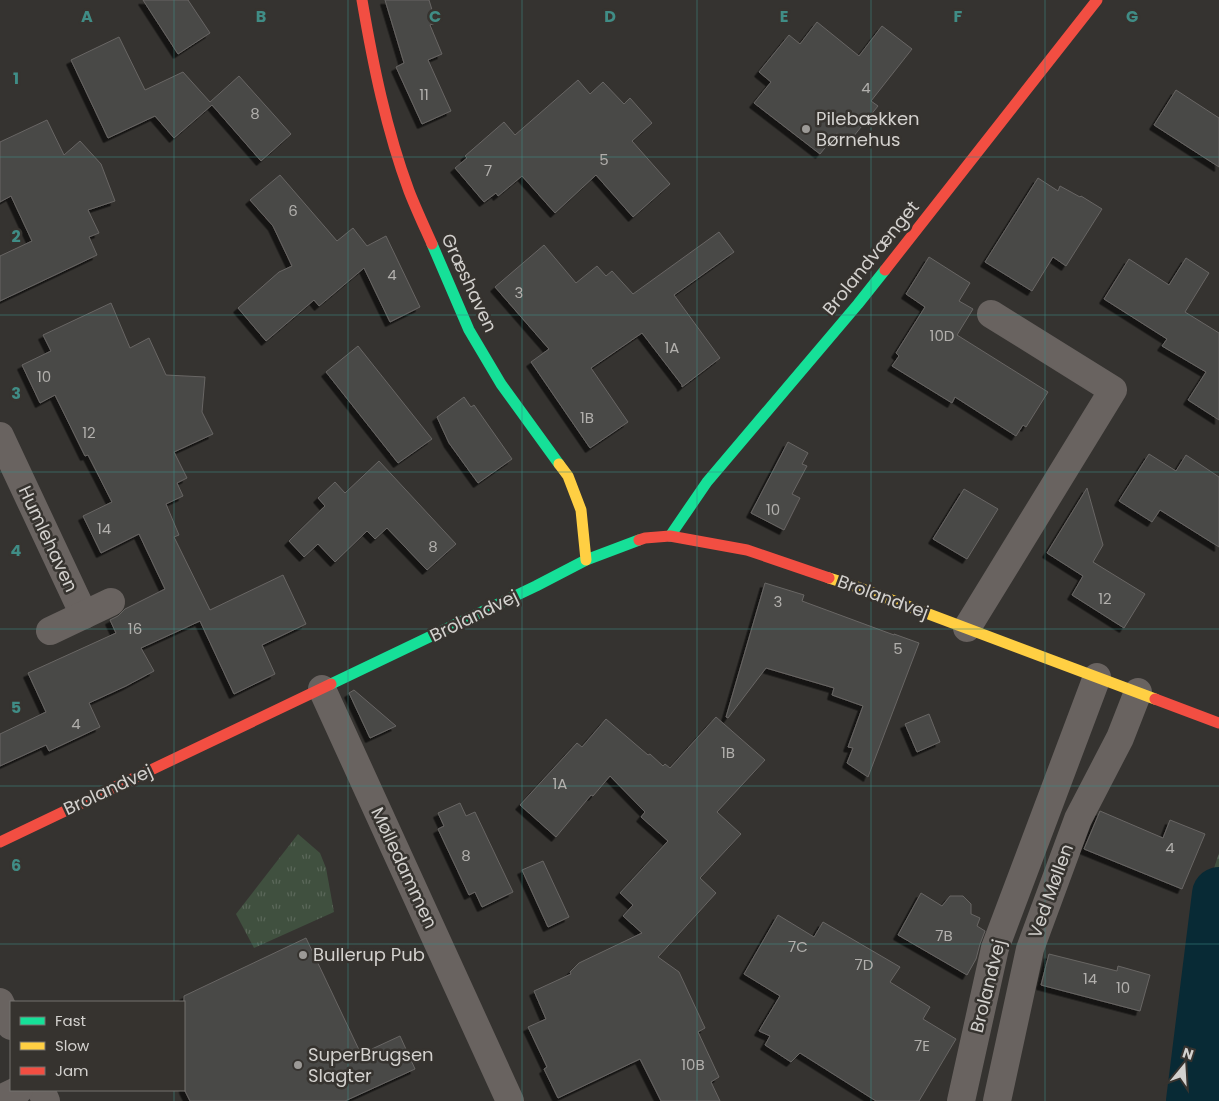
<svg xmlns="http://www.w3.org/2000/svg" width="1219" height="1101" font-family="Poppins,sans-serif">
  <defs>
    <pattern id="forest-firs" width="22" height="20" patternUnits="userSpaceOnUse" patternTransform="scale(1.25)"><rect width="22" height="20" fill="#40503f"/><path d="M5 1l3.5 6h-7zM16 11l3.5 6h-7z" fill="#5b685a"/></pattern>
    <pattern id="park-tufts" width="24" height="20" patternUnits="userSpaceOnUse" patternTransform="scale(1.25)"><rect width="24" height="20" fill="#40503f"/><path d="M3 7l-1-3M5 7V3M7 7l1-3M15 17l-1-3M17 17v-4M19 17l1-3" fill="none" stroke="#5b685a"/></pattern>
    <filter id="shadow"><feDropShadow dx="-4.5" dy="4.5" stdDeviation="0" flood-color="#0009"/></filter>
  </defs>
  <rect width="100%" height="100%" fill="#353330"/>
  <polygon fill="url(#forest-firs)" points="1219,853 1219,1101 1170,1101 1198,917"/>
  <polygon fill="url(#park-tufts)" points="298,834 320,853 326,868 334,912 254,948 236,914"/>
  <g fill="none" stroke-linecap="round" stroke-linejoin="round">
    <polyline stroke="#082a35" stroke-width="54" points="1193,1101 1219,894"/>
  </g>
  <g fill="#4a4847" stroke="#686664" filter="url(#shadow)">
    <polygon points="143,0 188,0 210,33 178,54"/>
    <polygon points="385,0 429,0 436,23 430,25 442,54 428,60 451,111 422,124 396,67 404,63"/>
    <polygon points="817,22 859,56 882,26 912,49 871,101 878,106 849,142 837,133 820,154 754,103 771,82 759,72 789,35 800,44"/>
    <polygon points="119,37 145,90 183,72 210,102 239,76 291,134 261,161 212,105 174,138 155,116 108,138 71,60"/>
    <polygon points="578,80 590,94 603,82 624,104 630,98 652,123 632,141 670,184 633,217 596,175 555,213 522,176 498,196 496,193 484,202 455,168 467,158 465,156 504,122 515,135"/>
    <polygon points="1176,90 1219,118 1219,167 1154,125"/>
    <polygon points="47,120 64,155 80,141 101,164 115,201 88,210 99,233 89,237 97,255 0,301 0,256 32,241 11,196 0,202 0,142"/>
    <polygon points="280,175 337,241 353,228 367,246 386,236 420,307 390,322 364,268 319,306 314,300 266,341 238,308 279,272 292,266 273,226 250,200"/>
    <polygon points="1038,178 1058,191 1060,186 1080,197 1081,196 1102,209 1066,266 1053,257 1032,291 985,262"/>
    <polygon points="719,232 734,252 674,295 720,358 682,387 682,385 642,333 591,368 628,422 590,448 531,362 549,349 495,287 544,245 576,283 597,266 606,276 612,271 633,294"/>
    <polygon points="929,257 970,283 959,301 973,309 957,335 1048,392 1026,427 1023,425 1016,436 955,397 952,403 892,366 899,356 896,353 925,307 906,294"/>
    <polygon points="1186,258 1209,273 1185,312 1219,333 1219,420 1188,400 1206,372 1162,346 1167,339 1104,299 1129,259 1169,285"/>
    <polygon points="111,303 130,348 149,338 166,375 205,377 202,412 213,434 174,452 187,478 177,483 183,496 166,504 179,535 174,537 210,610 283,575 306,624 262,645 275,674 234,694 200,621 141,648 154,671 126,686 89,703 100,727 49,751 46,745 0,766 0,734 46,712 28,673 116,633 110,620 118,616 125,609 165,589 139,534 101,553 83,516 112,502 88,455 85,456 55,395 40,403 22,365 51,351 43,335"/>
    <polygon points="358,346 432,439 398,463 326,372"/>
    <polygon points="464,397 471,407 474,405 512,459 478,483 449,443 437,417"/>
    <polygon points="788,442 808,453 802,464 807,466 792,494 800,498 784,530 751,513"/>
    <polygon points="1149,454 1176,471 1186,455 1219,477 1219,547 1160,510 1152,522 1119,501"/>
    <polygon points="379,461 456,544 427,570 387,528 375,539 367,531 335,562 318,544 304,557 289,541 325,506 318,498 335,482 345,493"/>
    <polygon points="1087,488 1103,545 1093,562 1145,594 1124,628 1072,595 1083,576 1047,553"/>
    <polygon points="964,489 998,509 967,559 933,539"/>
    <polygon points="765,583 804,595 802,601 894,635 894,634 919,643 868,777 847,763 853,748 848,747 863,706 832,695 834,688 766,668 728,718 726,717"/>
    <polygon points="354,690 396,726 370,738 349,693"/>
    <polygon points="929,714 940,742 917,752 905,724"/>
    <polygon points="716,717 765,760 717,812 741,834 700,878 716,893 658,957 679,972 705,1028 698,1032 719,1077 711,1082 720,1101 661,1101 640,1059 558,1098 544,1069 547,1067 528,1027 546,1019 534,991 571,974 570,972 579,963 642,933 623,916 633,905 620,893 668,841 641,817 645,812 610,776 593,796 591,795 556,837 520,805 577,743 582,747 606,719 648,755 650,754 663,766 665,764 670,768"/>
    <polygon points="460,803 466,816 475,812 513,892 482,907 475,892 469,895 438,829 444,826 438,813"/>
    <polygon points="1100,811 1163,838 1170,820 1205,834 1182,889 1084,849"/>
    <polygon points="543,861 569,917 548,927 522,870"/>
    <polygon points="921,893 942,906 950,896 963,896 971,904 971,914 980,918 977,926 985,931 980,944 976,959 967,975 898,935"/>
    <polygon points="778,915 814,937 823,922 900,967 890,982 930,1007 923,1019 956,1039 919,1101 876,1101 800,1053 791,1062 765,1045 770,1036 759,1031 780,996 744,974"/>
    <polygon points="306,938 361,1054 400,1036 415,1069 345,1101 190,1101 184,1089 184,996"/>
    <polygon points="1049,954 1117,971 1118,966 1150,975 1140,1011 1041,985"/>
  </g>
  <g fill="none" stroke-linecap="round" stroke-linejoin="round">
    <g stroke="#696360" stroke-width="28">
      <polyline points="0,436 84,615"/>
      <polyline points="967,628 1113,390 991,314"/>
      <polyline points="50,631 111,602"/>
      <polyline points="322,689 510,1101"/>
      <polyline points="0,1002 11,1026"/>
      <polyline points="41,1090 46,1101"/>
      <polyline points="0,1099 19,1090"/>
      <polyline points="961,1101 995,948 1097,677"/>
      <polyline points="997,1101 1030,949 1078,819 1120,738 1138,692"/>
    </g>
    <g stroke="#16e098" stroke-width="11">
      <polyline points="432,244 469,330 501,384 559,464"/>
      <polyline points="670,536 707,482 858,304 885,270"/>
      <polyline points="331,684 536,586 586,560 639,540"/>
    </g>
    <g stroke="#ffcf43" stroke-width="11">
      <polyline points="559,464 568,476 581,510 586,560"/>
      <polyline points="829,578 857,587 1155,699"/>
    </g>
    <g stroke="#f24e42" stroke-width="11">
      <path d="M362 0C373 64 386 129 409 191 416 209 424 226 432 244"/>
      <polyline points="885,270 1097,0"/>
      <polyline points="639,540 645,538 670,536 747,550 829,578"/>
      <polyline points="1155,699 1219,723"/>
      <polyline points="0,842 331,684"/>
    </g>
  </g>
  <path fill="none" stroke="#408d86" stroke-width="1" stroke-opacity="0.55" d="M174 0V1002M348 0V1101M522 0V1101M697 0V1101M871 0V1101M1045 0V1101M0 157H1219M0 315H1219M0 472H1219M0 629H1219M0 786H1219M0 944H1219M174 1090V1101"/>
  <g fill="#9c9a97" stroke="#36332f" stroke-width="2">
    <circle cx="806" cy="129" r="5"/>
    <circle cx="303" cy="955" r="5"/>
    <circle cx="298" cy="1065" r="5"/>
  </g>
  <g text-anchor="middle" stroke-width="5" stroke-linejoin="round" paint-order="stroke">
    <g font-size="15" fill="#b1afac">
      <text x="866" y="93">4</text>
      <text x="424" y="100">11</text>
      <text x="255" y="119">8</text>
      <text x="604" y="165">5</text>
      <text x="488" y="176">7</text>
      <text x="293" y="216">6</text>
      <text x="392" y="280">4</text>
      <text x="519" y="298">3</text>
      <text x="942" y="341">10D</text>
      <text x="672" y="353">1A</text>
      <text x="44" y="382">10</text>
      <text x="587" y="423">1B</text>
      <text x="89" y="438">12</text>
      <text x="773" y="515">10</text>
      <text x="104" y="534">14</text>
      <text x="433" y="552">8</text>
      <text x="1105" y="604">12</text>
      <text x="778" y="607">3</text>
      <text x="135" y="634">16</text>
      <text x="898" y="654">5</text>
      <text x="76" y="729">4</text>
      <text x="728" y="758">1B</text>
      <text x="560" y="789">1A</text>
      <text x="1170" y="853">4</text>
      <text x="466" y="861">8</text>
      <text x="944" y="941">7B</text>
      <text x="798" y="952">7C</text>
      <text x="864" y="970">7D</text>
      <text x="1090" y="984">14</text>
      <text x="1123" y="993">10</text>
      <text x="922" y="1051">7E</text>
      <text x="693" y="1070">10B</text>
    </g>
    <g font-size="18" fill="#d3d1ce" stroke="#36332f" text-anchor="start">
      <text x="816" y="125">Pilebækken<tspan x="816" dy="21">Børnehus</tspan></text>
      <text x="313" y="961">Bullerup Pub</text>
      <text x="308" y="1061">SuperBrugsen<tspan x="308" dy="21">Slagter</tspan></text>
    </g>
    <g font-size="18" fill="#d3d1ce" stroke="#36332f">
      <text transform="translate(871 258) rotate(-51)" y="6">Brolandvænget</text>
      <text transform="translate(469 283) rotate(65)" y="6">Græshaven</text>
      <text transform="translate(48 539) rotate(65)" y="6">Humlehaven</text>
      <text transform="translate(883 597) rotate(20)" y="6">Brolandvej</text>
      <text transform="translate(474 616) rotate(-26)" y="6">Brolandvej</text>
      <text transform="translate(108 790) rotate(-25)" y="6">Brolandvej</text>
      <text transform="translate(404 868) rotate(65)" y="6">Mølledammen</text>
      <text transform="translate(1051 891) rotate(-70)" y="6">Ved Møllen</text>
      <text transform="translate(988 986) rotate(-76)" y="6">Brolandvej</text>
    </g>
  </g>
  <g font-size="16" text-anchor="middle" font-weight="bold" fill="#408d86" stroke="#36332f" stroke-width="5" stroke-linejoin="round" paint-order="stroke">
    <text x="87" y="22">A</text>
    <text x="261" y="22">B</text>
    <text x="435" y="22">C</text>
    <text x="610" y="22">D</text>
    <text x="784" y="22">E</text>
    <text x="958" y="22">F</text>
    <text x="1132" y="22">G</text>
    <text x="16" y="84">1</text>
    <text x="16" y="242">2</text>
    <text x="16" y="399">3</text>
    <text x="16" y="556">4</text>
    <text x="16" y="713">5</text>
    <text x="16" y="871">6</text>
  </g>
  <rect x="10" y="1001" width="175" height="90" fill="#36332f" stroke="#75726f"/>
  <rect x="20" y="1017" width="25" height="8" fill="#16e098" stroke="#75726f"/>
  <text x="55" y="1026" font-size="15" fill="#d3d1ce">Fast</text>
  <rect x="20" y="1042" width="25" height="8" fill="#ffcf43" stroke="#75726f"/>
  <text x="55" y="1051" font-size="15" fill="#d3d1ce">Slow</text>
  <rect x="20" y="1067" width="25" height="8" fill="#f24e42" stroke="#75726f"/>
  <text x="55" y="1076" font-size="15" fill="#d3d1ce">Jam</text>
  <g transform="translate(1184 1066) rotate(18)" stroke="#36332f" stroke-width="4" paint-order="stroke">
  <path d="M0-4L9 19L0 12L-9 19Z" fill="#d3d1ce"/>
  <text y="-8" font-size="14" font-weight="bold" text-anchor="middle" fill="#d3d1ce">N</text>
  </g>
</svg>
